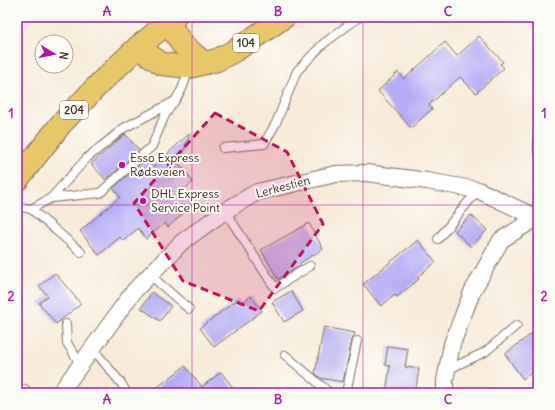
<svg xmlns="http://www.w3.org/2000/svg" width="555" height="410" font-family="Delius,sans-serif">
  <rect width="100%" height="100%" fill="#fdfcf7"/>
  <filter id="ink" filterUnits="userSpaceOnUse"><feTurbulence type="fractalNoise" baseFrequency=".025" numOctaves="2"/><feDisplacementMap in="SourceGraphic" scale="8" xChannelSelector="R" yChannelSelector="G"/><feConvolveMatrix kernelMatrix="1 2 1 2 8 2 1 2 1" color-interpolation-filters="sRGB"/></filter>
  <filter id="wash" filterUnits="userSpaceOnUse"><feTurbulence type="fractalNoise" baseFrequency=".012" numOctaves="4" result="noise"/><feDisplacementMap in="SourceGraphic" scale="16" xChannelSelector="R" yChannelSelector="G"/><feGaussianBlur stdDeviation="0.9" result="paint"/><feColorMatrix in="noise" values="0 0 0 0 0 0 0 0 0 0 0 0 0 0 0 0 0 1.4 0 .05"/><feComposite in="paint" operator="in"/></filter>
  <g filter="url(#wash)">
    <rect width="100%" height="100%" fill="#f8ebd9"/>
    <g id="blocks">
      <g fill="#b6acf5">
        <polygon points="479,36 503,62 500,64 504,68 476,93 460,77 429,105 432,109 411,128 378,91 398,72 404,79 445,42 457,56"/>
        <polygon points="190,133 179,164 193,182 181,192 193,205 168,227 165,223 146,239 138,228 123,241 120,237 99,255 80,231 120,197 113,188 146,159 153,167"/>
        <polygon points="125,134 139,150 106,180 91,164"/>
        <polygon points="471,215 487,230 471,247 455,231"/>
        <polygon points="309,223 323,249 300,263 301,265 278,279 261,250"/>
        <polygon points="418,240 436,262 417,277 419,279 397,297 395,295 381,306 363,284"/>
        <polygon points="55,273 81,304 56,324 39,303 48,296 39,286"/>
        <polygon points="291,291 303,311 284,322 272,302"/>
        <polygon points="152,292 171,306 160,321 141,308"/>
        <polygon points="251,296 262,311 214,347 200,328 238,299 241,303"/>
        <polygon points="324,327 355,333 352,340 343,382 320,378 315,373"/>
        <polygon points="538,329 538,368 523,379 505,354"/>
        <polygon points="388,346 408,349 405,367 419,369 415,393 386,393 390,366 385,365"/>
        <polygon points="185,366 202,387 221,372 237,393 150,393"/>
      </g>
    </g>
  </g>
  <g filter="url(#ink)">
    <use href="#blocks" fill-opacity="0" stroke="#7d6e5f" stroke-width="1"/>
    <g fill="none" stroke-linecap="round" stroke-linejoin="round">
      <defs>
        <g id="service">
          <polyline points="538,135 538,151"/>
          <polyline points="223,148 264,144 276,123 297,71 323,44 359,17"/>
          <polyline points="51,198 100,193 152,146 165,115 173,103"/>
          <polyline points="17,206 31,209 51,198 87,158 124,128 175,101 182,89 189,69"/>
          <polyline points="31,209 81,252"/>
          <polyline points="225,211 275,288 310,266"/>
          <polyline points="537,218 538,202"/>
          <polyline points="438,239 478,190"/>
          <polyline points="150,275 189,309"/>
          <polyline points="66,324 67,343 81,365"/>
          <polyline points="93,349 121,383 127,393"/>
          <polyline points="285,355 330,393"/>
          <polyline points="447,370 485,352 517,325"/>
          <polyline points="23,393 25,389"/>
          <polyline points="346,393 357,341"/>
        </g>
        <g id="minor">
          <polyline points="60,393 134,291 182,242 225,211 257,192 336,174 367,173 427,181 478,190 537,218"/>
          <polyline points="445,393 445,380 452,344 472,292 501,240 538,217"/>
        </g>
        <g id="primary">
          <polyline points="168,22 182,44 204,63"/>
          <polyline points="138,47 162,64 189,67 217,60 236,50 284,17"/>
        </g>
        <polyline id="trunk" points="17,180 61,124 101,82 138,47 175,17"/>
      </defs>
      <use href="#service" stroke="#7d6e5f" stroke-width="10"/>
      <use href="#minor" stroke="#7d6e5f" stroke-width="18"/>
      <use href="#primary" stroke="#7d6e5f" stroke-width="24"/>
      <use href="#trunk" stroke="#7d6e5f" stroke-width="24"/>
      <use href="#service" stroke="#fff" stroke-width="8"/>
      <use href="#minor" stroke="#fff" stroke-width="16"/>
      <use href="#primary" stroke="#e9c769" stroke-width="22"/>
      <use href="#trunk" stroke="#e9c769" stroke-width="22"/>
    </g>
  </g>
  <path fill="#c2185b" fill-opacity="0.2" stroke="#c2185b" stroke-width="3" stroke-dasharray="8 5" stroke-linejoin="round" d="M215 113 287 152 323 224 259 311 183 281 134 203Z"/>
  <path fill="none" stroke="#b5179e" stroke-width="1" stroke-opacity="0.55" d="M192 17V393M363 17V393M17 205H538"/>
  <g fill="#b5179e" stroke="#fdfcf7" stroke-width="1.5">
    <circle cx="122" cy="165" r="4"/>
    <circle cx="143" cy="201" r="4"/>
  </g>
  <g text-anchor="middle" stroke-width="4" stroke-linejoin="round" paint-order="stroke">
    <g fill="#fdfcf7" stroke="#75695f" stroke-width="1">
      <rect x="233" y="34" width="26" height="18" rx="3"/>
      <rect x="60" y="101" width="28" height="18" rx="3"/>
    </g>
    <g font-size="11" font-weight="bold" fill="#3b2a1e">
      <text x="246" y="47">104</text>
      <text x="74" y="114">204</text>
    </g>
    <g font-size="12" fill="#3b2a1e" stroke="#fdfcf7" text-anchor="start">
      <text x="130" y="162">Esso Express<tspan x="130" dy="14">Rødsveien</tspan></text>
      <text x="151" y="198">DHL Express<tspan x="151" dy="14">Service Point</tspan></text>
    </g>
    <g font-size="12" fill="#3b2a1e" stroke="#fdfcf7">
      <text transform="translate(283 187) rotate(-15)" y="4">Lerkestien</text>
    </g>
  </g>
  <rect width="555" height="410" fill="none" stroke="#fdfcf7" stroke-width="44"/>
  <g transform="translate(54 54) rotate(100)"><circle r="19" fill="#fdfcf7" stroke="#afa8a0"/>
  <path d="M0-3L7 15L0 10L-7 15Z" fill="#b5179e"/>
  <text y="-6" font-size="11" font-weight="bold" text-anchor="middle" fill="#3b2a1e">N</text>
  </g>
  <rect x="22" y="22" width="511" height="366" fill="none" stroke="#b5179e" stroke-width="1.5"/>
  <g font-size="13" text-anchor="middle" font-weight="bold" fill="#b5179e">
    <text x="107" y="16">A</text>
    <text x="278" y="16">B</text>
    <text x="448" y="16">C</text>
    <text x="11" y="118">1</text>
    <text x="544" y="118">1</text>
    <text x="11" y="301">2</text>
    <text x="544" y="301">2</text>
    <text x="107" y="404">A</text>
    <text x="278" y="404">B</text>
    <text x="448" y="404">C</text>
  </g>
</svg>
